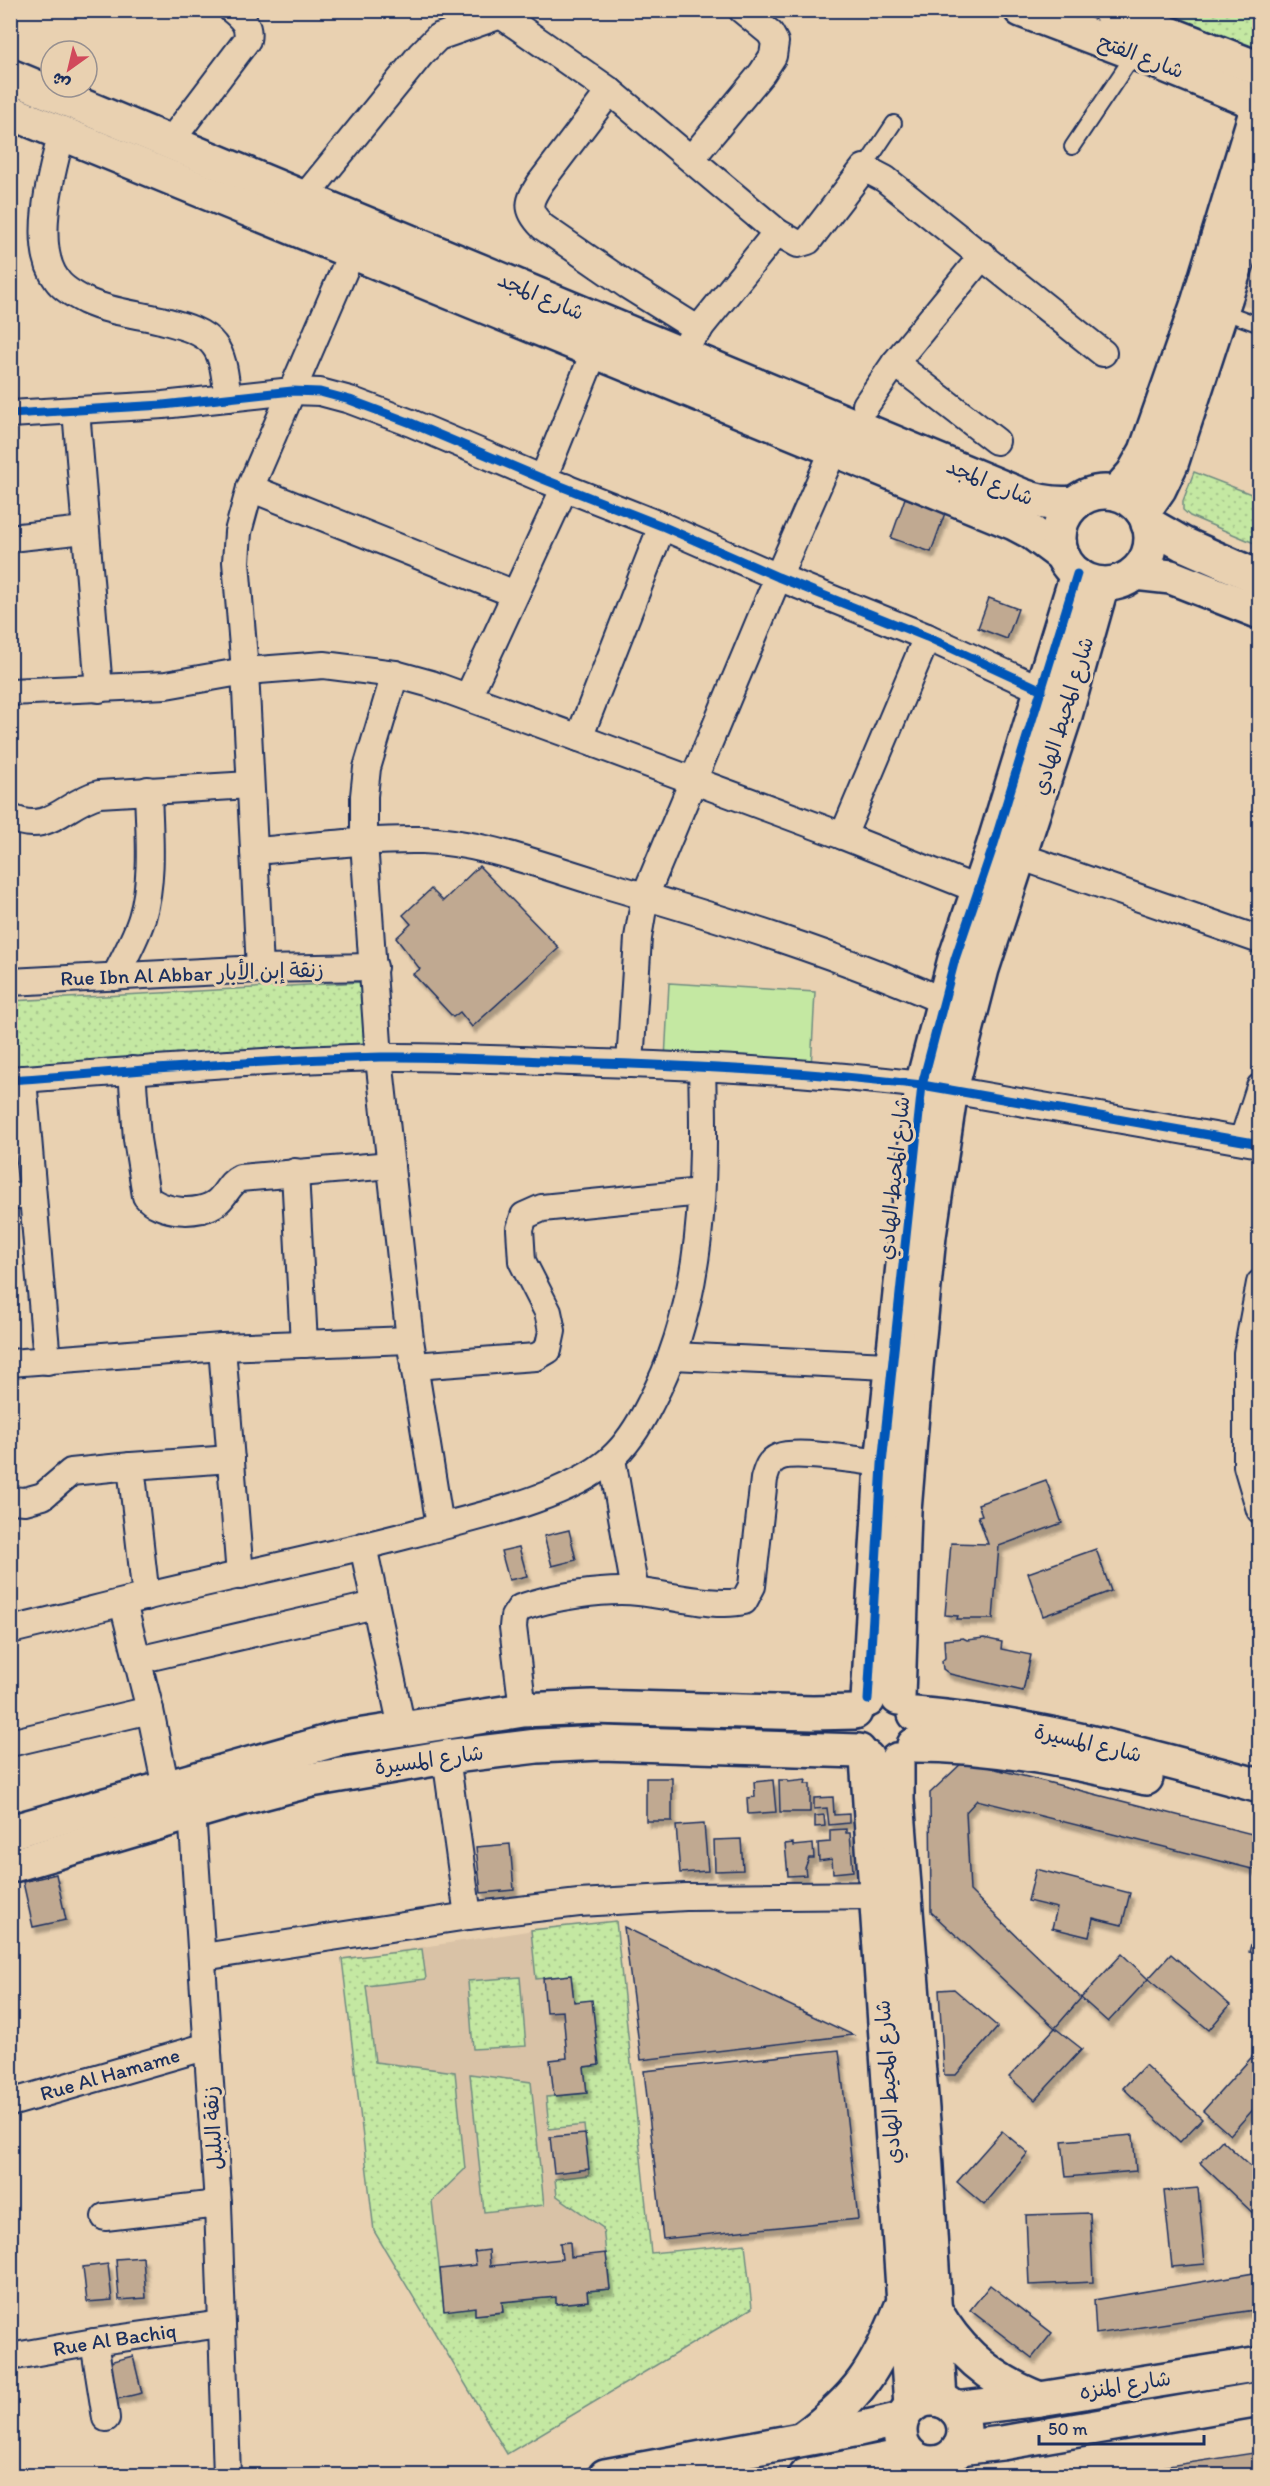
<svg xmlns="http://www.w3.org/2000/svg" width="1270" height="2486" font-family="Itim,'Playpen Sans Arabic',sans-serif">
  <defs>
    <pattern id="grass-dots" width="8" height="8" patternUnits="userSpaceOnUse" patternTransform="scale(1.5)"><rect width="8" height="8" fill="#c4e8a2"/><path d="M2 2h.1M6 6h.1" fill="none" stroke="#a8c78e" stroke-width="1.8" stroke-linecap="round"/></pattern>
    <filter id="shadow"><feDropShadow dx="3.5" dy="6" stdDeviation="1.5" flood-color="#0004"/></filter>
  </defs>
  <rect width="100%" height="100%" fill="#e9d1b1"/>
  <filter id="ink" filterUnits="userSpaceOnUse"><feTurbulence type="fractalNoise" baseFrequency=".0167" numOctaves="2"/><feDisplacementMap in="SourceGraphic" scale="12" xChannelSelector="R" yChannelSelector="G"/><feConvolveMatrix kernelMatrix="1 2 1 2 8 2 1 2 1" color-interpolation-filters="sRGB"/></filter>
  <g filter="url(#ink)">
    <g fill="#d9c2a6">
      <polygon points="1259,252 1259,311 1240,304"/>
      <polygon points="616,1921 651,2253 745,2244 752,2308 507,2454 374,2231 342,1959 561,1926"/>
    </g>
    <g fill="url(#grass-dots)" stroke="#708c80" stroke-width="1.5">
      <polygon points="1149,11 1259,11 1259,54"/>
      <polygon points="1194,472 1259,497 1259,545 1190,516 1183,510 1183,501"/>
      <polygon points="364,982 368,1051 11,1071 11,1001"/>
      <polygon points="616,1921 651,2253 745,2244 752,2308 507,2454 374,2231 342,1959 422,1949 426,1979 366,1986 375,2062 455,2072 465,2169 432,2201 444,2310 475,2307 476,2315 503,2312 502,2302 556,2297 557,2304 588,2301 587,2291 610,2289 603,2228 557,2196 555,2179 589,2175 584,2125 549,2129 546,2097 587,2093 584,2067 599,2065 592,2001 574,2002 571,1975 536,1979 531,1930"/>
      <polygon points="520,1977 526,2046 473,2049 468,1981"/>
      <polygon points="470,2074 531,2082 544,2205 484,2212"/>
    </g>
    <polygon fill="#c4e8a2" stroke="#708c80" stroke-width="1.5" points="669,983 815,992 811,1068 665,1060"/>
    <g fill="#c0a991" stroke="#1b2f5e" stroke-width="1.5" filter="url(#shadow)">
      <polygon points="905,498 945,513 931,552 891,538"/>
      <polygon points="989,598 1018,609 1007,639 978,628"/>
      <polygon points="479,866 559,948 472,1027 460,1012 453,1017 413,974 420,969 396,938 411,924 403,915 431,889 443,901"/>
      <polygon points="1046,1480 1062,1523 999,1546 993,1619 957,1619 958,1616 945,1615 951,1543 988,1544 978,1516 982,1515 978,1504"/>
      <polygon points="569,1530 576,1560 552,1566 544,1536"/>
      <polygon points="519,1547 527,1576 509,1580 501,1551"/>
      <polygon points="1096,1549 1111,1591 1043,1616 1028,1573"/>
      <polygon points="963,1638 967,1640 984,1638 1002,1642 1001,1649 1031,1655 1023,1691 950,1674 943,1669 942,1661 945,1658 944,1640"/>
      <polygon points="964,1761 1260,1836 1260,1871 977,1800 966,1812 970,1891 1081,1998 1055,2028 931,1912 930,1793"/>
      <rect x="646" y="1778" width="26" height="43"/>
      <polygon points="773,1780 776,1812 748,1814 747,1798 755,1797 754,1782"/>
      <polygon points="779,1780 788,1780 788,1782 806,1780 805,1784 810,1784 810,1812 780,1812"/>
      <polygon points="833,1797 834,1815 849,1814 849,1823 829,1825 827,1808 814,1809 814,1798"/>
      <polygon points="824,1815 825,1826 815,1827 815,1816"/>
      <polygon points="704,1824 708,1871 680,1873 676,1826"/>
      <polygon points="846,1829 846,1833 850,1833 853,1871 833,1873 832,1859 819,1861 818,1843 830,1842 830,1830"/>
      <polygon points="741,1839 743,1870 715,1871 714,1840"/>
      <polygon points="793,1843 793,1846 813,1844 814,1858 809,1858 805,1868 806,1875 788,1876 785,1844"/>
      <polygon points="510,1844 514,1890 481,1893 476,1847"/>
      <polygon points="1036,1869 1130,1893 1122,1925 1093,1918 1089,1937 1052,1928 1057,1908 1028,1901"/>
      <polygon points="56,1874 66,1920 33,1927 23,1882"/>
      <polygon points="1257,1922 1260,1922 1260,1955 1249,1952"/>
      <polygon points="624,1927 853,2035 641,2060"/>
      <polygon points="1122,1954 1148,1979 1108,2022 1081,1998"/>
      <polygon points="1171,1954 1230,2005 1209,2030 1148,1979"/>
      <polygon points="571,1975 574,2002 592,2000 599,2065 584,2067 587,2093 554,2096 550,2060 567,2058 563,2011 546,2012 543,1978"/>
      <polygon points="954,1989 998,2027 956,2075 944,2075 939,1990"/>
      <polygon points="1055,2028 1082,2049 1035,2100 1009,2077"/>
      <polygon points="1260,2048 1260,2102 1230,2135 1203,2111"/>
      <polygon points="839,2050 858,2219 663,2239 644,2071"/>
      <polygon points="1145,2065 1202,2119 1180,2142 1123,2088"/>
      <polygon points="1002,2131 1028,2153 984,2205 957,2182"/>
      <polygon points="585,2134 589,2169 554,2173 550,2137"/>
      <polygon points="1133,2135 1136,2171 1066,2177 1062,2141"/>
      <polygon points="1222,2140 1260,2175 1260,2214 1257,2217 1200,2163"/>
      <polygon points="1198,2188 1205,2264 1172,2267 1164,2191"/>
      <polygon points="1090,2213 1093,2282 1029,2285 1026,2215"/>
      <polygon points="570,2242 571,2257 606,2253 610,2289 587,2291 588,2301 556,2304 556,2297 502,2302 503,2312 475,2315 475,2307 444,2311 440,2269 476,2265 474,2252 489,2250 490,2266 562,2259 560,2243"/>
      <polygon points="143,2257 146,2298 119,2300 116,2259"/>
      <polygon points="108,2264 112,2300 87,2302 83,2267"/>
      <polygon points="1260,2272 1260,2309 1096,2334 1094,2300"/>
      <polygon points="990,2285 1052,2333 1032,2358 970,2310"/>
      <polygon points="133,2356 142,2393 113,2400 105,2363"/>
      <polygon points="1260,2452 1260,2476 1103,2476"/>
    </g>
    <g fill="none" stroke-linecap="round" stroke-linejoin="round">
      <defs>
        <g id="lane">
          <polyline points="1072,147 1135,53"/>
          <polyline points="864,168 894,123"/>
          <polyline points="1219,310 1260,325"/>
        </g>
        <g id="street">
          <polyline points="501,15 610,91 777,232 798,244 808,241 864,168 885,179 1103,353"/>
          <path d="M610 91 541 182C528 202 525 209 543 227L627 285 699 330"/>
          <path d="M62 133C52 170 31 246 57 280 63 289 76 296 86 301 110 312 136 314 161 320 179 325 203 330 214 345 225 359 225 381 228 398"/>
          <path d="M170 142 247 40C250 26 243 19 232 10"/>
          <polyline points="691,159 762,73 773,56 775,42 770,33 742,10"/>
          <polyline points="304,198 421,54 438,37 501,15 505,10"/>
          <polyline points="689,341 777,232"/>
          <polyline points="895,363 996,441"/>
          <polyline points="866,405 895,363 983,255"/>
          <polyline points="76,410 99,689"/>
          <polyline points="10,414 163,405 292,391 320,392 350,400 411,423 543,479 662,526 778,577 927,637 1042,690"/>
          <polyline points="543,479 601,335"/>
          <polyline points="250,488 515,594"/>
          <polyline points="10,538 85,530"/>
          <polyline points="395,674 367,768 364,796 364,842 379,1058 410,1340 440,1526"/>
          <polyline points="10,692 166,685 245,671 324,665 395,674 431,684 579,738 843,836 994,896"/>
          <polyline points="468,697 565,487"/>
          <polyline points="579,738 662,526"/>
          <path d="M10 817C48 837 66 802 99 794L250 785"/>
          <polyline points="843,836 927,637"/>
          <polyline points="1002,850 1260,940"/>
          <path d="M254 851C309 847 366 839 422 840 480 842 538 864 593 881 717 917 843 955 961 1009"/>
          <polyline points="260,969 245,671 236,562 238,532 250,488 352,252"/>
          <path d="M115 977C124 958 136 938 142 918 154 877 149 832 148 790"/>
          <polyline points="10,982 260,969 374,967"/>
          <polyline points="630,1064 638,938 645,896 778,577 834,449"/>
          <path d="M132 1070 137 1139 146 1196C159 1213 200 1216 217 1202 226 1195 229 1183 240 1178L391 1165"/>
          <polyline points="23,1079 47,1361"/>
          <path d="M10 1080C134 1071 258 1060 381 1057 446 1056 510 1060 574 1062 690 1066 807 1071 922 1085L1260 1144"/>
          <polyline points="1243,1140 1260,1087"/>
          <polyline points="295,1172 304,1344"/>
          <polyline points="10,1197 32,1194"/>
          <polyline points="1260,1283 1247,1353 1247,1466 1260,1510"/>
          <polyline points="222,1347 240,1576"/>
          <polyline points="673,1356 909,1367"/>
          <polyline points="10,1363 222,1347 410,1340"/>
          <polyline points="414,1366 536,1357 548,1350 552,1331 548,1312 522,1261 520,1229 524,1216 542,1208 701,1192"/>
          <polyline points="612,1459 635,1591"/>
          <polyline points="10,1500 25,1501 43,1496 71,1472 131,1466"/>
          <polyline points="363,1546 402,1728"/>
          <polyline points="146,1597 131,1466 231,1459"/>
          <polyline points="123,1603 150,1710 166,1788"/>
          <path d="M10 1630C56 1620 102 1607 148 1596 236 1575 324 1557 412 1534 471 1518 566 1499 611 1459 628 1444 640 1424 650 1404 705 1302 705 1180 702 1067"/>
          <polyline points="138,1660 375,1605"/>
          <path d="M523 1710 513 1627 514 1617 520 1608C551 1597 606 1588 639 1592 668 1595 717 1608 744 1601L752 1586 764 1479C767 1469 769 1461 779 1457 799 1449 873 1463 899 1465"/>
          <polyline points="10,1743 150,1710"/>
          <polyline points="446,1757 468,1916"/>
          <polyline points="191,1796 218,2204 227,2476"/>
          <polyline points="203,1957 468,1916 579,1903 686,1897 895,1895"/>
          <path id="s1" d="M10 2103 208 2046"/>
          <polyline points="105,2217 218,2204"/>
          <polyline points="94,2342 106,2418"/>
          <path id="s2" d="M10 2357 94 2342 221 2324"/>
        </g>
        <g id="secondary">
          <polyline points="1021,10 1135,53 1260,104"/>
          <polyline points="1109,10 1260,69"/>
          <path d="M10 76 1023 496C1041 503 1056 505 1075 503"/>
          <polyline points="10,112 1014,523 1031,532 1062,555"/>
          <circle cx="1105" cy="538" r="46"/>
          <polyline points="1116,493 1133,474 1146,451 1198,303 1260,99"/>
          <polyline points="1143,512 1159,489 1171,464 1260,192"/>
          <polyline points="1148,524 1183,544 1260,578"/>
          <polyline points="1135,573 1171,577 1260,612"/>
          <polyline points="898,1698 904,1511 916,1367 929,1236 951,1089 982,969 1064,719 1102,584"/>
          <polyline points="868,1700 882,1464 922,1085 955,959 993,847 1077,574"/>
          <path d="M915 1714C1032 1724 1146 1755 1260 1786"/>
          <path d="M914 1745C995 1745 1068 1761 1146 1778"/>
          <polyline points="867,1758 911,2406"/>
          <polyline points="897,1760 897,1799 924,2134 940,2400"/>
          <polyline points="10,1832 338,1739 523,1710 592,1707 813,1713 855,1712"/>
          <polyline points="10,1866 246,1797 311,1780 446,1757 537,1746 601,1743 859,1751"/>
          <path d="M936 2312C960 2354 994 2382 1040 2399"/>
          <circle cx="932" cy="2431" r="32"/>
          <polyline points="955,2409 1040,2399 1260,2364"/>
          <path d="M805 2437C859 2396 876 2370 901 2308"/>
          <polyline points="959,2448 1002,2443 1260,2399"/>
          <polyline points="605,2476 859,2429 901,2419"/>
          <polyline points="805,2476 910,2455"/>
        </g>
      </defs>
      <use href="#lane" stroke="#1b2f5e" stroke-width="18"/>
      <use href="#street" stroke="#1b2f5e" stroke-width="30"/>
      <use href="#secondary" stroke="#1b2f5e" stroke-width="38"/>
      <use href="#lane" stroke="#e9d1b1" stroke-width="14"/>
      <use href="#street" stroke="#e9d1b1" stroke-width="26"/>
      <use href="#secondary" stroke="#e9d1b1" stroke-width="33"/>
      <defs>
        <g id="cycleway">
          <polyline points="10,414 163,405 292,391 320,392 350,400 411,423 543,479 662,526 778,577 927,637 1042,690"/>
          <path d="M10 1080C134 1071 258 1060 381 1057 446 1056 510 1060 574 1062 690 1066 807 1071 922 1085L1260 1144"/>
          <polyline points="868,1700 882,1464 922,1085 955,959 993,847 1077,574"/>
        </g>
      </defs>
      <use href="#cycleway" stroke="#e9d1b1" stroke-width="13"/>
      <use href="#cycleway" stroke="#0057b8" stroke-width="9"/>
    </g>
  </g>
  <g text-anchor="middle" stroke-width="6" stroke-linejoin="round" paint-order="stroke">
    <g font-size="21" fill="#1b2f5e" stroke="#e9d1b1">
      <text transform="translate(1141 56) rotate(21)" y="7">شارع الفتح</text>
      <text transform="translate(541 296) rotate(23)" y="7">شارع المجد</text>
      <text transform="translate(990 482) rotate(22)" y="7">شارع المجد</text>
      <text transform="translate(1063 716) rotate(-73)" y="7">شارع المحيط الهادي</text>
      <text transform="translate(192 974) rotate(-2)" y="7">Rue Ibn Al Abbar زنقة إبن الأبار</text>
      <text transform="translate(894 1178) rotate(-84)" y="7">شارع المحيط الهادي</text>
      <text transform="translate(1088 1743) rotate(13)" y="7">شارع المسيرة</text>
      <text transform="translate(429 1760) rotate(-8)" y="7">شارع المسيرة</text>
      <text dy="7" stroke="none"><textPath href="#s1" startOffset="104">Rue Al Hamame</textPath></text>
      <text transform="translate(888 2082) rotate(-94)" y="7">شارع المحيط الهادي</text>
      <text transform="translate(213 2128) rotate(-94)" y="7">زنقة البلبل</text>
      <text dy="7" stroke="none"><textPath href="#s2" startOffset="106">Rue Al Bachiq</textPath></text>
      <text transform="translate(1125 2385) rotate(-9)" y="7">شارع المنزه</text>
    </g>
  </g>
  <rect width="1270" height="2486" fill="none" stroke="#e9d1b1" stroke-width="36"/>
  <rect x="18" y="18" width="1234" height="2450" fill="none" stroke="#1b2f5e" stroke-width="2" filter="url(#ink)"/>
  <g transform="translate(69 69) rotate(214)"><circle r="28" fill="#e9d1b1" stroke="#979090" stroke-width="1.5"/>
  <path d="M0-4.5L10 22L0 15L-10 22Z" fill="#d1495b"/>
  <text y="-9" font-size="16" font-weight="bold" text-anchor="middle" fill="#1b2f5e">ش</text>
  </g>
  <path d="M1039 2435v9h165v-9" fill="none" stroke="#1b2f5e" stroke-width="3"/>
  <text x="1048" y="2435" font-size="18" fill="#1b2f5e" stroke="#e9d1b1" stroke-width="4.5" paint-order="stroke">50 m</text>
</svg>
